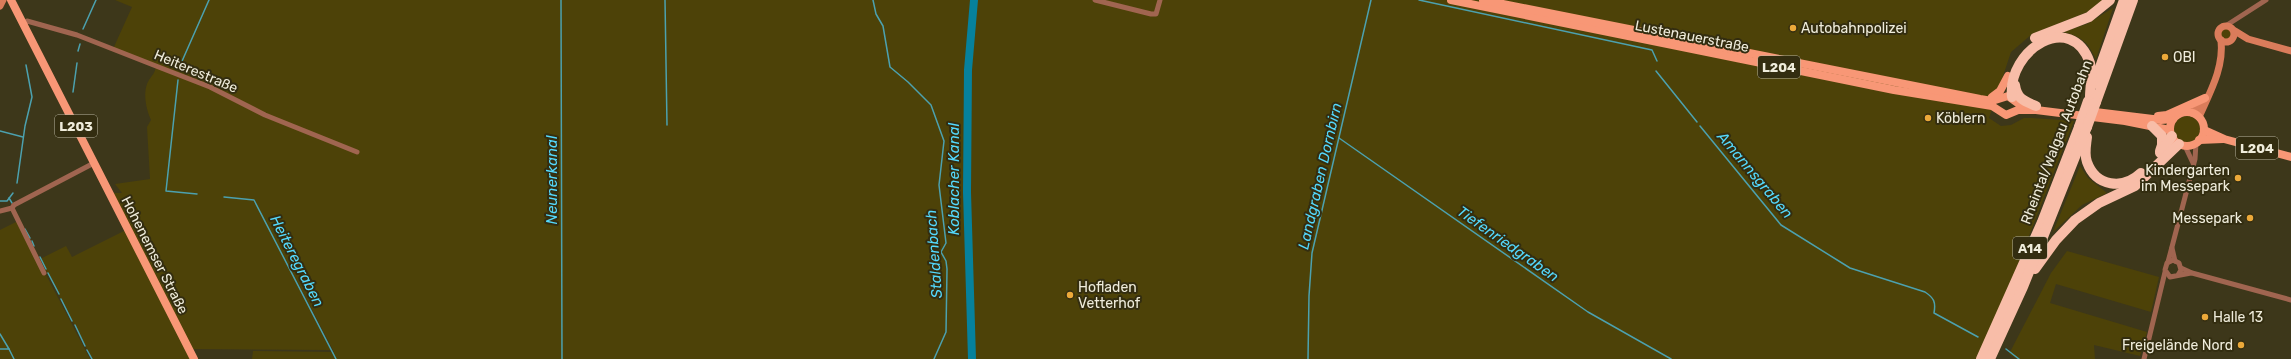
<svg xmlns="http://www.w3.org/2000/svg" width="2291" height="359" font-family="Rubik,sans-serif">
  <rect width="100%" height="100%" fill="#3d371a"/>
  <g fill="#4d4208">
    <path d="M115 0H2103L2090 11 2032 34 2011 52 1989 118 2001 126 2011 125 2024 118H2032L2074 121 2018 264 1977 359H252L253 351 334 352 278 245 331 350 191 349 112 193H122L115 184 150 179 147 127 151 120C146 109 142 91 149 80 153 74 155 73 156 66L113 49 132 7Z"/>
    <path d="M2113 8 2096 59C2087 41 2082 37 2063 32L2087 24Z"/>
    <circle cx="2227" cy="34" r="6"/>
    <circle cx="2187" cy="129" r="13"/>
    <polygon points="2080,166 2088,178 2107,193 2082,205 2053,232"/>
    <polygon points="18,221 90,359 0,359 0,230"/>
    <polygon points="128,229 190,359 92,359 40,259 66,246 72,257"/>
    <polygon points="2067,251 2159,277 2151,312 2056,284 2050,303 2147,332 2140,356 2094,345 2095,359 2017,359 2009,354 2051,273"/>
  </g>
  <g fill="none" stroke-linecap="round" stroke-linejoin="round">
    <g stroke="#4ca1af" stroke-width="1.5">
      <polyline points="561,0 562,359"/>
      <polyline points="665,0 667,125"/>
      <polyline points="873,0 876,14 883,26 890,67 908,82 931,105 944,141 939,185 946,243 941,252 946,261 947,269 946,332 934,359"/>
      <polyline points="1419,0 1652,50 1657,61"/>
      <polyline points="83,29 96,0"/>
      <polyline points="78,51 80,44"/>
      <polyline points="179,68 209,0"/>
      <polyline points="1656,71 1697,122"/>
      <polyline points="178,80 166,191 197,194"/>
      <polyline points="73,92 77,63"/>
      <path d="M1700 126 1781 225 1850 268 1925 292C1934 298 1936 302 1934 313L1978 337"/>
      <polyline points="0,131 23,137"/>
      <polyline points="1339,138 1588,312 1671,359"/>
      <polyline points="17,183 25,126 32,97 26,65"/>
      <polyline points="224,197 254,200 336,359"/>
      <polyline points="9,198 12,203"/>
      <polyline points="0,201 7,201 13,193"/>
      <polyline points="25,229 30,238"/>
      <polyline points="32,241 34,246"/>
      <polyline points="40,257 46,269"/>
      <polyline points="48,273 59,294"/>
      <polyline points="61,299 72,321"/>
      <polyline points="75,325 85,346"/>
      <polyline points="0,334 9,349 0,349"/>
      <polyline points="9,349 14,359"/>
      <polyline points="2006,349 2019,359"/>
      <polyline points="87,350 92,359"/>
      <polyline points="1308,359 1309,296 1312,253 1371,0"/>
    </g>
    <polyline stroke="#06819c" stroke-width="8" points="972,359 967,192 968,70 974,0"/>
    <g stroke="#a06550" stroke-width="5">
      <polyline points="1095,0 1151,14 1156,14 1160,0"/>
      <polyline points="24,24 27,21 77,35 156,66 210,87 265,115 357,152"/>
      <polyline points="2227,25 2266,0"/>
      <polyline points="2185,146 2193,163"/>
      <polyline points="12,208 44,273"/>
      <polyline points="0,211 12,208 14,205 94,163"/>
      <polyline points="2172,248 2175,261"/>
      <polyline points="2168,262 2195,159 2196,143"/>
      <polyline points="2181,268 2192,273 2291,300"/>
      <polyline points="2178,275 2181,270 2179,263 2173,260 2167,263 2165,270 2170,277 2191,273"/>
      <polyline points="2144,359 2165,272"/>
    </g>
    <g stroke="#da7c5b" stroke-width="7">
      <polyline points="0,6 3,0"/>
      <circle cx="2226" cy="34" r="8"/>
      <polyline points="2235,31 2248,39 2291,51"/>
      <polyline points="2192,113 2204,99"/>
      <path d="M2199 117C2210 92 2224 68 2221 40"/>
    </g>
    <g stroke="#f89776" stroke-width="8">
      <polyline points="11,0 194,359"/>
      <polyline points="1451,0 1894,90 1992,106 2006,115 2018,110 2036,110 2125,121 2170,130"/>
      <polyline points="1483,0 1980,99 1992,101 2008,96 2019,104 2029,106"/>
      <polyline points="1992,97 2000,91 2008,76"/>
      <polyline points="2087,111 2161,120 2173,119"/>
      <circle cx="2187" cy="129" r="17"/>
      <polyline points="2158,116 2167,115 2205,98"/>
      <polyline points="2204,130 2224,139 2291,157"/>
      <polyline points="2199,140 2223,139"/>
    </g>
    <g stroke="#f8bda8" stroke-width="10">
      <polyline points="2035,38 2089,17 2110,0"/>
      <polyline points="2094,84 2124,0"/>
      <path d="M2015 85C2017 99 2024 101 2036 106"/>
      <path d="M2012 97C2007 49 2072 10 2090 63 2093 74 2090 86 2090 97"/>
      <polyline points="2096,102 2133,0"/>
      <polyline points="2152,126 2162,136 2162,145 2160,151"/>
      <path d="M2087 137C2086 146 2084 154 2087 162 2096 187 2123 190 2141 173"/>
      <polyline points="2160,153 2172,136"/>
      <polyline points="2035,269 2056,240 2075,220 2099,203 2135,186 2179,144"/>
      <polyline points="1981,359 2042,222 2079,127"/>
      <polyline points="1990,359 2023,287 2087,127"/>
    </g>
    <g stroke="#f8bda8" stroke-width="10">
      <polyline points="2079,127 2088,101"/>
      <polyline points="2087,127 2096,102"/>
    </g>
  </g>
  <g fill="#eca93a" stroke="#332d10" stroke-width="1.5">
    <circle cx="1793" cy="28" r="4"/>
    <circle cx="2165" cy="57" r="4"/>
    <circle cx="1928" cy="118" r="4"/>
    <circle cx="2238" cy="178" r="4"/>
    <circle cx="2250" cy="218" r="4"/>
    <circle cx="1070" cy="295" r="4"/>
    <circle cx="2205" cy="317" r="4"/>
    <circle cx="2241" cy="345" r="4"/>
  </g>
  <g text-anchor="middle" stroke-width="4" stroke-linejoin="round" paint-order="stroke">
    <g fill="#332d10" stroke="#b7b39e" stroke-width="1">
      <rect x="1758" y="56" width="42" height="22" rx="3"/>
      <rect x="55" y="115" width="42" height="22" rx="3"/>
      <rect x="2236" y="137" width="42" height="22" rx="3"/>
      <rect x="2013" y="237" width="34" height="22" rx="3"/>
    </g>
    <g font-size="13" font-weight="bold" fill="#efecdb">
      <text x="1779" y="72">L204</text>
      <text x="76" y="131">L203</text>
      <text x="2257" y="153">L204</text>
      <text x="2030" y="253">A14</text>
    </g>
    <g font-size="14" fill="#efecdb" stroke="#332d10" text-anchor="start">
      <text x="1801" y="33">Autobahnpolizei</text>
      <text x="2173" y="62">OBI</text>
      <text x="1936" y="123">Köblern</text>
      <text x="2230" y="175" text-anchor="end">Kindergarten<tspan x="2230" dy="16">im Messepark</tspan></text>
      <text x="2242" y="223" text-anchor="end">Messepark</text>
      <text x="1078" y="292">Hofladen<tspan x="1078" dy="16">Vetterhof</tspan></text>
      <text x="2213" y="322">Halle 13</text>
      <text x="2233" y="350" text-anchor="end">Freigelände Nord</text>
    </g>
    <g font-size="14" fill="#efecdb" stroke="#332d10">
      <text transform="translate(1692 36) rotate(11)" y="5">Lustenauerstraße</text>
      <text transform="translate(196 71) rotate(23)" y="5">Heiterestraße</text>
      <text transform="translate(2056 142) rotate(-69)" y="5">Rheintal/Walgau Autobahn</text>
      <text transform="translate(155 255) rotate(63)" y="5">Hohenemser Straße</text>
    </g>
    <g font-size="15" font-style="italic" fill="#54d8fc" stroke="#332d10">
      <text transform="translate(1755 175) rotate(50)" y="5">Amannsgraben</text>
      <text transform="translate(1320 176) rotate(-77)" y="5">Landgraben Dornbirn</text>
      <text transform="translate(954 179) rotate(-90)" y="5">Koblacher Kanal</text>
      <text transform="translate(552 180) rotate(-90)" y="5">Neunerkanal</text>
      <text transform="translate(1508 244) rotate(35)" y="5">Tiefenriedgraben</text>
      <text transform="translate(934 254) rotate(-94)" y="5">Staldenbach</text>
      <text transform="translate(297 261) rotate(63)" y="5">Heiteregraben</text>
    </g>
  </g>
</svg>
